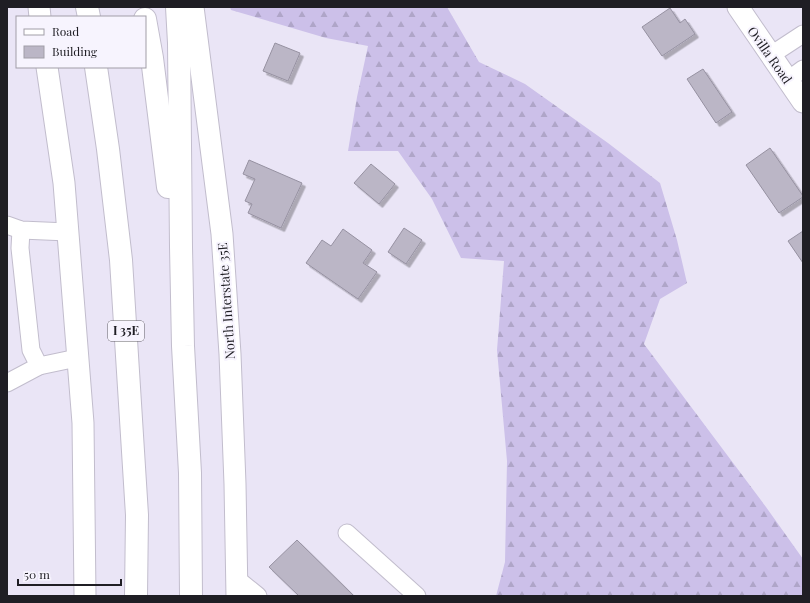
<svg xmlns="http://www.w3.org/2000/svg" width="810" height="603" font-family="'Playfair Display',serif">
  <defs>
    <pattern id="forest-firs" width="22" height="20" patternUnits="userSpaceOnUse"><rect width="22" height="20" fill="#ccc0e9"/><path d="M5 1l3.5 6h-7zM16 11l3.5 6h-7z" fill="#afa5c8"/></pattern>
    <filter id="shadow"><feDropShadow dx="3.5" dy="3.5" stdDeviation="0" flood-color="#0004"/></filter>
  </defs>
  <rect width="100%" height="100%" fill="#eae5f6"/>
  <polygon fill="url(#forest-firs)" points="230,7 447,7 479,62 525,84 608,143 660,183 677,240 687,283 660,299 644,344 766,507 803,559 803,596 496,596 505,562 507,461 497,350 504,261 461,258 432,199 398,151 348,151 357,97 368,46 326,38 231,10"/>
  <g fill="#bbb6c6" stroke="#9691a1" filter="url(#shadow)">
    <polygon points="670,8 680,23 685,19 695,34 662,56 642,27"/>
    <polygon points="275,43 300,53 288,81 263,71"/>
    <polygon points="703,69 732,112 716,123 687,79"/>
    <polygon points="770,148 803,196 803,197 779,213 746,165"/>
    <polygon points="249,160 302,183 281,228 248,213 252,204 245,201 255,179 243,174"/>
    <polygon points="371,164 395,184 379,204 354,183"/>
    <polygon points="404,228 422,240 406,264 388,252"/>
    <polygon points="343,229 372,250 363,263 377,272 358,299 306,263 322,240 331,246"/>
    <polygon points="803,231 803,263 788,241"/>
    <polygon points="297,540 354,596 299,596 269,567"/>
  </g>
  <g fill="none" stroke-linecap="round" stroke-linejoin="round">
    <defs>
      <g id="minor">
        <polyline points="771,55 803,34"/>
        <polyline points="788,80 803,69"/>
        <polyline points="7,225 21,230 68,232"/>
        <polyline points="21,230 20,248 31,350 39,366 77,358"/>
        <polyline points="7,383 39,366"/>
        <polyline points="347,533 417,596"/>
        <polyline points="237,579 258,596"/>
      </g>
      <g id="major">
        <polyline points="39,7 40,17"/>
        <polyline points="193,7 222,234 230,354 235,484 237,596"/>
        <polyline points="738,7 803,102"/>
        <polyline points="47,67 64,183 83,423 85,596"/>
      </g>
      <g id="highway">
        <polyline points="87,7 89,17"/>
        <polyline points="177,7 179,43 181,247 183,346 190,473 191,596"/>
        <polyline points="145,19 152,58 168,187"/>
        <polyline points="96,67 108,149 121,260 137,515 136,596"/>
      </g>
    </defs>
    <use href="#minor" stroke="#c2bdcd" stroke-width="19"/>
    <use href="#major" stroke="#c2bdcd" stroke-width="23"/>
    <use href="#highway" stroke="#c2bdcd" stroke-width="24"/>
    <use href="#minor" stroke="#fff" stroke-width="17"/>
    <use href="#major" stroke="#fff" stroke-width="21"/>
    <use href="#highway" stroke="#fff" stroke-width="22"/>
  </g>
  <g text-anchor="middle" stroke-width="4" stroke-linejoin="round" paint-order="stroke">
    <rect fill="#f7f4fe" stroke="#605e65" stroke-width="1" x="108" y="321" width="36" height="20" rx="3"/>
    <g font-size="12" font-weight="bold" fill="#1f1e24">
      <text x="126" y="335">I 35E</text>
    </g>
    <g font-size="13" fill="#1f1e24" stroke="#f7f4fe">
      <text transform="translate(770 55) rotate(55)" y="5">Ovilla Road</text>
      <text transform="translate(226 301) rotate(-94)" y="5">North Interstate 35E</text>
    </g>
  </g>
  <rect width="810" height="603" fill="none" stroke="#1f1e24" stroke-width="16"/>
  <rect x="16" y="16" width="130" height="52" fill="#f7f4fe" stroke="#a19ea7"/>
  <rect x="24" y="29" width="20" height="6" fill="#ffffff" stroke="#a19ea7"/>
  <text x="52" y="36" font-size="12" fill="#1f1e24">Road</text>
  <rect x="24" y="46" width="20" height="12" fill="#bbb6c6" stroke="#a19ea7"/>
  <text x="52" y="56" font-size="12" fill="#1f1e24">Building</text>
  <path d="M18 579v6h103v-6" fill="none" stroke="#1f1e24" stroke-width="2"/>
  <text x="24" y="579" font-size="12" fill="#1f1e24" stroke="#f7f4fe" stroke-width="3" paint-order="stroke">50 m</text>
</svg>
